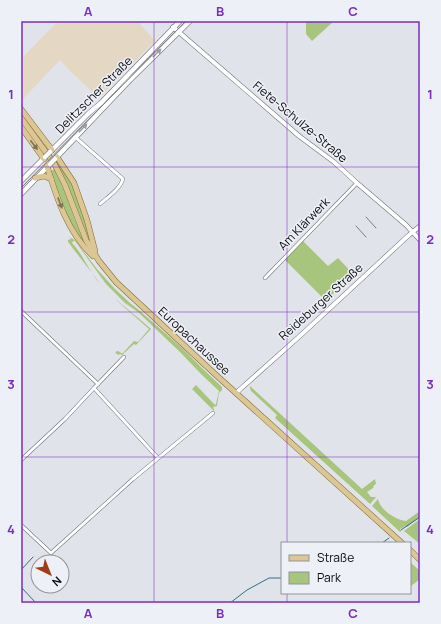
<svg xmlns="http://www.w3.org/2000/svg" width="441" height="624" font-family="Manrope,sans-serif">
  <rect width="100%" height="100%" fill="#e1e3ea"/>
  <polygon fill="#e4d8c4" points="58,21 137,21 155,41 99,98 69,70 60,60 21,101 21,59"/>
  <g fill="#a7c57c">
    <polygon points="306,21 334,21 312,41 306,34"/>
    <polygon points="56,162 59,164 73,184 85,216 92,246 87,238 68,186"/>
    <path d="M54 169 64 190 75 220 80 232 89 250C69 228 61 199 50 172Z"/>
    <path d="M69 237 75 240 97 269 115 289 130 303 140 311 182 348 203 369 222 387V390L219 393 217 406 213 407 214 410V411L192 389 196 385 215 405 216 404 219 391 201 374 180 352 138 312 125 303 106 284 75 241H73L72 243C82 253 87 267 96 279 112 298 132 312 151 329L136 345 134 344 122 355 120 354 118 355 115 352 118 351 121 353H123L134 341 138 342 149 329 124 307 102 286 68 242V240L71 239Z"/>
    <polygon points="303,241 328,266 338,258 355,276 347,283 344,283 326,301 284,259"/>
    <polygon points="250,386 362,489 375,479 376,484 374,485 373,488 367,492 371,497 376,497 370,504 275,418 277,415 251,391 250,388"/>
    <path d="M378 499C380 510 396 520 406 521L420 511V517L407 527 405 526 404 527 400 529 401 531 400 532 372 506Z"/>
    <polygon points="420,519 420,544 404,531"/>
    <polygon points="410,562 420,571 420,579 410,587"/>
  </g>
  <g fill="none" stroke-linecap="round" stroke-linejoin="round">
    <g stroke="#2c7187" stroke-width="1">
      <polyline points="401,530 420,517"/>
      <polyline points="382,543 389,538"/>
      <polyline points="21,570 33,557"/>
      <polyline points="21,587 36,603"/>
      <polyline points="230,603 247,590 269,578 282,578"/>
    </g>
    <defs>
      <g id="minor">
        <path d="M75 137 123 179C120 189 108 197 100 204"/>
        <polyline points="265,278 357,183"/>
        <polyline points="21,311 98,384 94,388 158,458"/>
        <polyline points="98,384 124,357"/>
        <polyline points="21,460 65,419 94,388"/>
        <polyline points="21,525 51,553 133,479 213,413"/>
      </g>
      <g id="tertiary">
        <polyline points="173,27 299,136 334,162 357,183 406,225 420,240"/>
        <polyline points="236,393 301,335 409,235 420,226"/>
      </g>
      <g id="secondary">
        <polyline points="50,152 89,113 101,103 180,21"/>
        <polyline points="55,159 129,81 190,21"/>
        <polyline points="21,181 45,157"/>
        <polyline points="21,194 49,165"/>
      </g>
      <g id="primary">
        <polyline points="21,109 52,150"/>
        <polyline points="21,118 45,151 55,165 65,185 86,240 99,261 116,282 216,375 402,543"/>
        <polyline points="21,127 44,159"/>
        <polyline points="57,157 74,183 87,220 95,251"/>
        <path d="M47 166C57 199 68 233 93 256"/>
        <polyline points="35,178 44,176 51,179"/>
        <polyline points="410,550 420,560"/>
      </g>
    </defs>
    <use href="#minor" stroke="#6d6f75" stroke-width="4"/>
    <use href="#tertiary" stroke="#6d6f75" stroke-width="5"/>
    <use href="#secondary" stroke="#6d6f75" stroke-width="5.5"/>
    <use href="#primary" stroke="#836c35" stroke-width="6"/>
    <use href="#minor" stroke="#fff" stroke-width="3"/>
    <use href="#tertiary" stroke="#fff" stroke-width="4"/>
    <use href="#secondary" stroke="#fff" stroke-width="4.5"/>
    <use href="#primary" stroke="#dcc693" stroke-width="5"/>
    <polyline stroke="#7c7d81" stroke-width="1" points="21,188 186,21"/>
    <g stroke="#7c7d81" stroke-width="1">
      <polyline points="366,217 376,228"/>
      <polyline points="356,226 366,237"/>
    </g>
    <defs>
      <g id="secondary-bridge">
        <polyline points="45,157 50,152"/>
        <polyline points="50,164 55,159"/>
      </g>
    </defs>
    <use href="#secondary-bridge" stroke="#6d6f75" stroke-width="5.5" stroke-linecap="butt"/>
    <use href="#secondary-bridge" stroke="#fff" stroke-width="4.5"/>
  </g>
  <defs><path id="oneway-solid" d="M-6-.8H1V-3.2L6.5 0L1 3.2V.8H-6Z"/></defs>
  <g fill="#9d9d9e">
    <use href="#oneway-solid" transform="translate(157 53) rotate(-45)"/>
    <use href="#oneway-solid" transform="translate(83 128) rotate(-46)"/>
  </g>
  <g fill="#7e7257">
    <use href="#oneway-solid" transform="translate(34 145) rotate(53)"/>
    <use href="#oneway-solid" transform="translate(60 203) rotate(69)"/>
  </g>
  <path fill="none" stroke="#7b2cbf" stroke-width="1" stroke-opacity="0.55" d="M154 21V603M287 21V543M21 167H420M21 312H420M21 457H420M287 593V603"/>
  <g text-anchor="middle" stroke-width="3" stroke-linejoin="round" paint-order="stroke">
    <g font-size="12" fill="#0b0b0d" stroke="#eef0f7">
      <text transform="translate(94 95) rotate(-45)" y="4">Delitzscher Straße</text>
      <text transform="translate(300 122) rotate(40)" y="4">Fiete-Schulze-Straße</text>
      <text transform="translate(304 224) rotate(-46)" y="4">Am Klärwerk</text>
      <text transform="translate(321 302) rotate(-42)" y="4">Reideburger Straße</text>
      <text transform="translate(194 341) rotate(43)" y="4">Europachaussee</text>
    </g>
  </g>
  <rect width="441" height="624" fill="none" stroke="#eef0f7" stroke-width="44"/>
  <rect x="281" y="542" width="130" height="52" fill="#eef0f7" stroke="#939499"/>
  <rect x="289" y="555" width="20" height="6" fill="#dcc693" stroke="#939499"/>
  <text x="317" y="562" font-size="12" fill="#0b0b0d">Straße</text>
  <rect x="289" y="572" width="20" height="12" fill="#a7c57c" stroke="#939499"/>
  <text x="317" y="582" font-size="12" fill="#0b0b0d">Park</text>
  <g transform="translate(50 574) rotate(137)"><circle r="19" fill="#eef0f7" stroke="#939499"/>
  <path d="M0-3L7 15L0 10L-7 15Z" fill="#a33c15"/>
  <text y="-6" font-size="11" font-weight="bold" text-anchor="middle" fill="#0b0b0d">N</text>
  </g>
  <rect x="22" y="22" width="397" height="580" fill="none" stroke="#7b2cbf" stroke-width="1.5"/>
  <g font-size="13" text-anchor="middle" font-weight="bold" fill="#7b2cbf">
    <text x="88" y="16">A</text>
    <text x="220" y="16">B</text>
    <text x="353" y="16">C</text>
    <text x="11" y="99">1</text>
    <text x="430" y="99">1</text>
    <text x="11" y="244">2</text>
    <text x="430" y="244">2</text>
    <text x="11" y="389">3</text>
    <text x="430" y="389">3</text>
    <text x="11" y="534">4</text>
    <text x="430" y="534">4</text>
    <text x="88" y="618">A</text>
    <text x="220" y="618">B</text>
    <text x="353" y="618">C</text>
  </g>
</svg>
